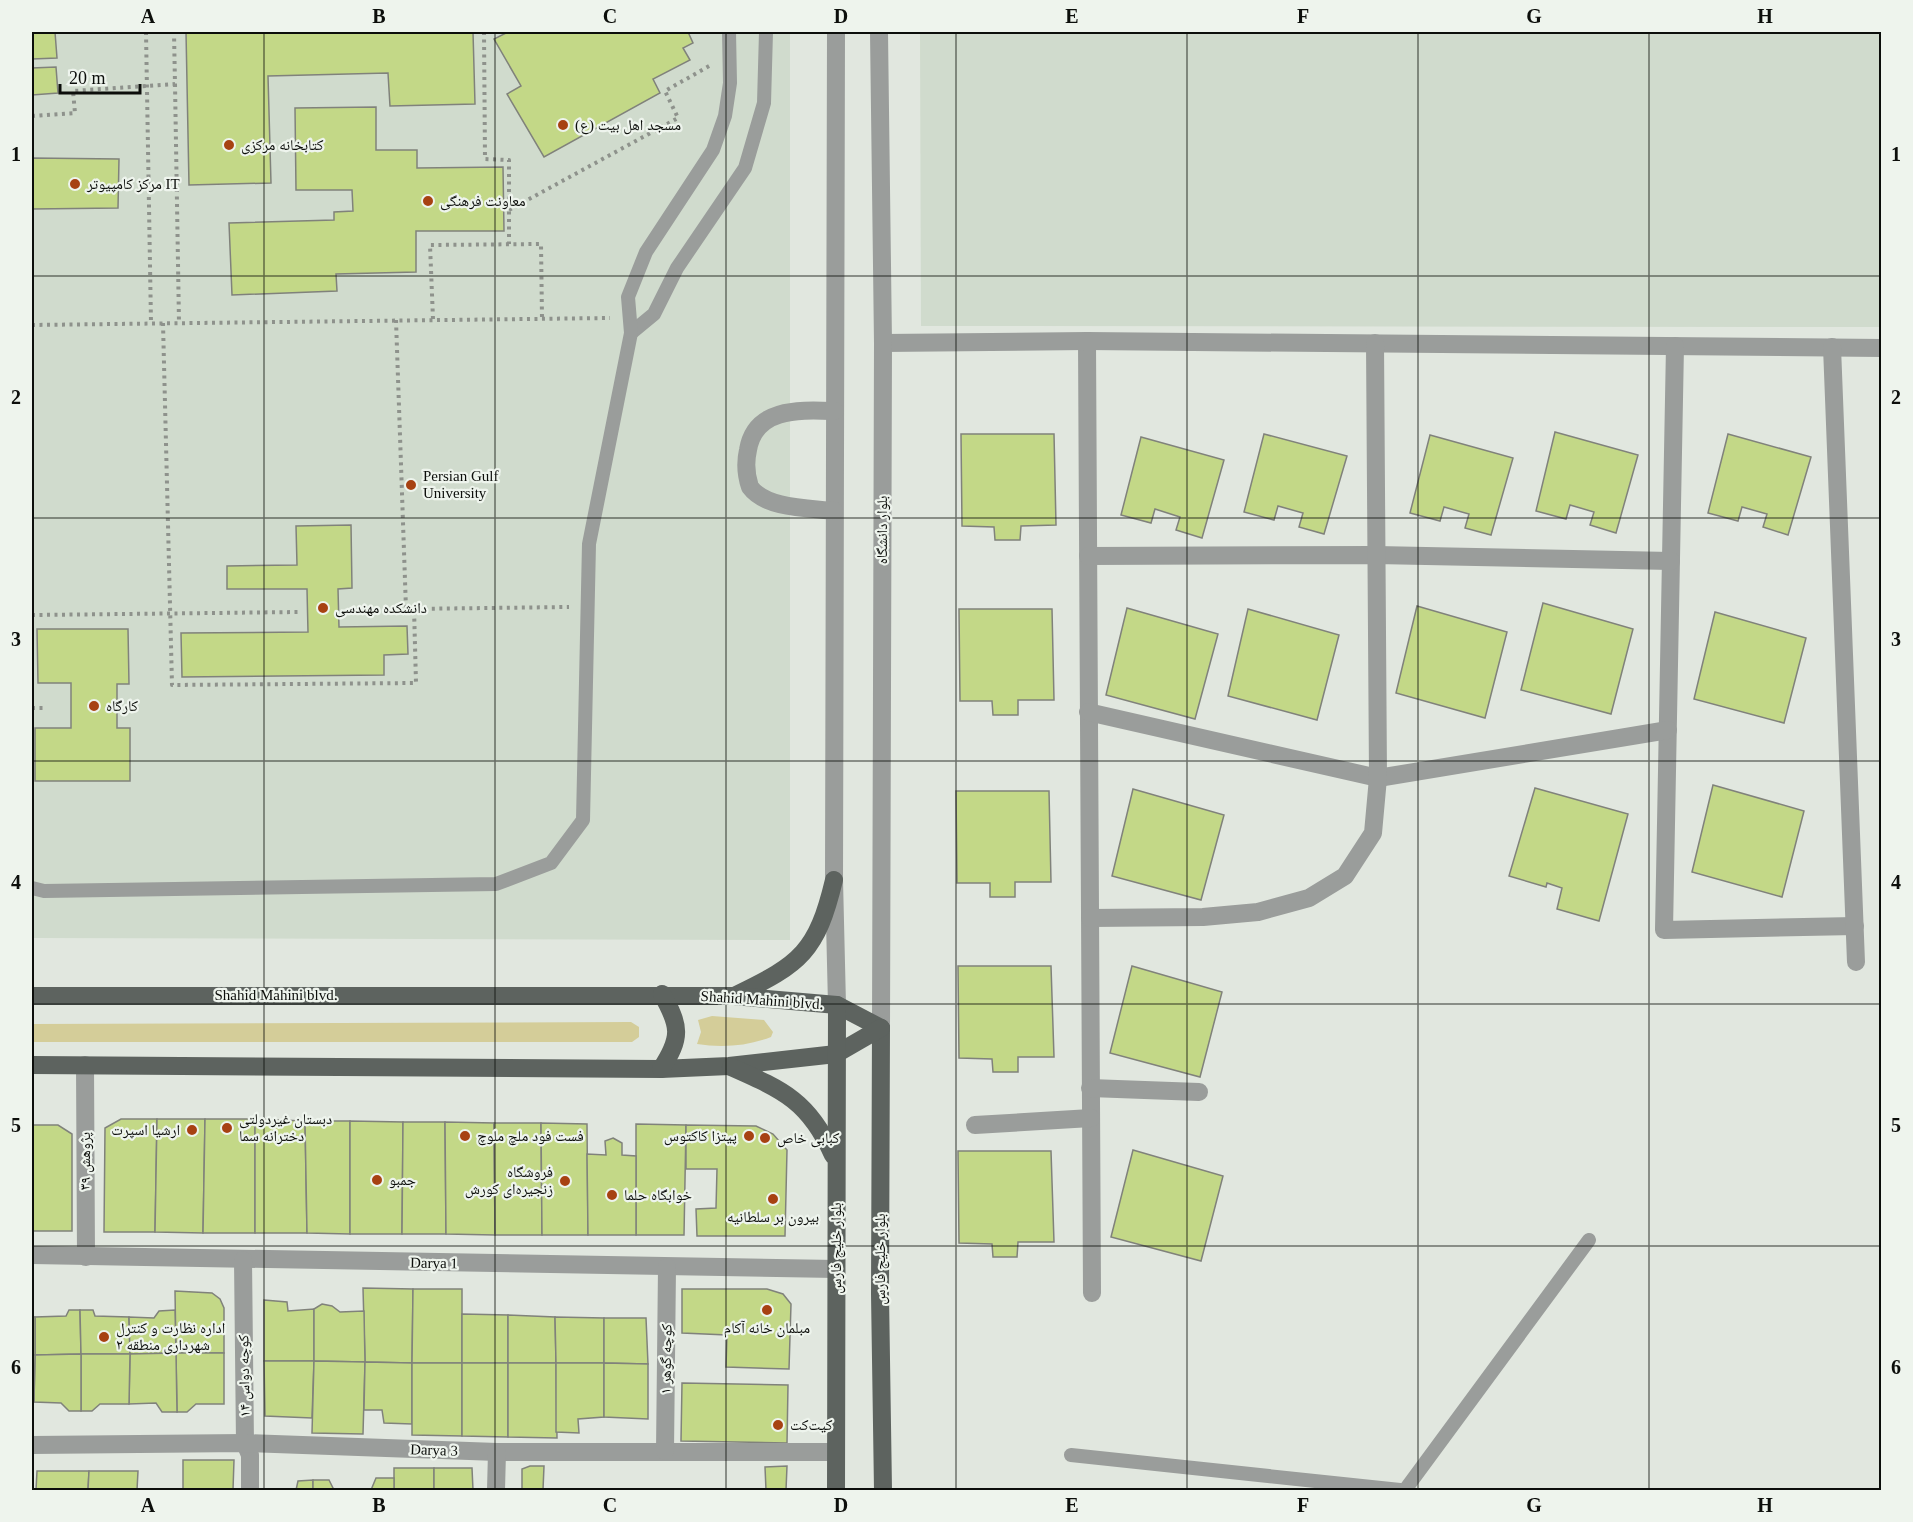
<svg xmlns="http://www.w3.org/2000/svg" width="1913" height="1522" font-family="'Times New Roman','Noto Naskh Arabic',serif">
  <rect width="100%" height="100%" fill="#e1e7df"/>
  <g fill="#d0dbcd">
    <polygon points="32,32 790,32 790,940 32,938"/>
    <polygon points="920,32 1881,32 1881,327 921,326"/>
  </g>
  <g fill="#d4cd99">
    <path d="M712 1016 764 1020 773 1032 771 1037C748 1046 722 1048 697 1044L701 1032 698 1020Z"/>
    <polygon points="631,1022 639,1027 639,1037 632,1042 32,1042 32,1024"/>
  </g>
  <g fill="#c3d887" stroke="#80827b" stroke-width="1.5">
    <polygon points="32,32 55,32 57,58 32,59"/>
    <polygon points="186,32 473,32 475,104 390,106 388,73 268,76 271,183 189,185"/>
    <polygon points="508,32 688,32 693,43 683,48 690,60 653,79 660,93 544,157 507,94 521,86 494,39"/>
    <polygon points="56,67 58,93 32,95 32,68"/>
    <polygon points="376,107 376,150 417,150 417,168 503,167 504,231 416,231 416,272 336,274 337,291 232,295 229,223 334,220 334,212 353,211 352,190 296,190 295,108"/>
    <polygon points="32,158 119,159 118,208 32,209"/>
    <polygon points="1555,432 1638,455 1616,533 1590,525 1594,512 1570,505 1566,519 1536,511"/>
    <polygon points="961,434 1054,434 1056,525 1021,526 1020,540 995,540 994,527 962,526"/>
    <polygon points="1264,434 1347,456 1324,534 1299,527 1303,513 1278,506 1274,520 1244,512"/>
    <polygon points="1728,434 1811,457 1788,535 1763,527 1767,514 1742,507 1738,521 1708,513"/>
    <polygon points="1430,435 1513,458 1491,535 1465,528 1469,514 1444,507 1440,521 1410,513"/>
    <polygon points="1141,437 1224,460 1202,538 1176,530 1180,517 1155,509 1151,523 1121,515"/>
    <polygon points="351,525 352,588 338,589 339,627 407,626 408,654 384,655 384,675 182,677 181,633 308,632 307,589 227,589 227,566 297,565 296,526"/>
    <polygon points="1543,603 1633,629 1611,714 1521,690"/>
    <polygon points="1417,606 1507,632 1485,718 1396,693"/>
    <polygon points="1127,608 1218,634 1195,719 1106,695"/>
    <polygon points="959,609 1052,609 1054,700 1018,700 1018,715 993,715 992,701 960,701"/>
    <polygon points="1248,609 1339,635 1317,720 1228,696"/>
    <polygon points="1715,612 1806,638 1784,723 1694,699"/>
    <polygon points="37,629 128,629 129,684 117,684 117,728 130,728 130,781 35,781 35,728 71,728 71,683 38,683"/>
    <polygon points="1713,785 1804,811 1782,897 1692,872"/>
    <polygon points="1535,788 1628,814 1599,921 1557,909 1562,888 1547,883 1546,887 1509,876"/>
    <polygon points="1133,789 1224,815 1201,900 1112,876"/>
    <polygon points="956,791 1049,791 1051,882 1015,882 1015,897 990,897 990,883 957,883"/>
    <polygon points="958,966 1051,966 1054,1057 1018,1057 1018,1072 993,1072 992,1059 959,1058"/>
    <polygon points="1132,966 1222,992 1200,1077 1110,1053"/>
    <polygon points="121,1119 157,1119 155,1232 104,1232 105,1128"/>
    <polygon points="157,1119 205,1119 203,1233 155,1232"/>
    <polygon points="205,1119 255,1119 255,1233 203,1233"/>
    <polygon points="255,1119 305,1121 307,1233 255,1233"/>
    <polygon points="305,1121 350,1121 350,1234 307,1233"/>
    <polygon points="350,1121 403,1122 402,1234 350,1234"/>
    <polygon points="403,1122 445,1122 446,1234 402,1234"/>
    <polygon points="445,1122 494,1123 495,1235 446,1234"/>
    <polygon points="494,1123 541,1123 542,1235 495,1235"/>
    <polygon points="541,1123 587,1124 588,1235 542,1235"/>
    <polygon points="636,1124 686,1125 684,1235 636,1235"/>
    <polygon points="32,1125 58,1125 72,1134 72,1231 32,1231"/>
    <polygon points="686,1125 756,1126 773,1134 787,1150 785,1236 697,1236 696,1209 716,1208 717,1169 686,1169"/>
    <polygon points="613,1138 622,1143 622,1155 636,1156 636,1235 588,1235 587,1154 606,1155 605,1141"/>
    <polygon points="1133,1150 1223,1176 1201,1261 1111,1237"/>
    <polygon points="958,1151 1051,1151 1054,1242 1018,1242 1017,1257 993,1257 992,1244 959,1243"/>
    <polygon points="363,1288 413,1289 412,1363 365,1362"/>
    <polygon points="413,1289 462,1289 462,1363 412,1363"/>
    <polygon points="682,1289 767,1289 783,1294 791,1304 789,1369 726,1367 727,1335 682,1333"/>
    <polygon points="175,1291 212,1293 220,1299 224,1308 224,1353 176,1353"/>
    <polygon points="264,1300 287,1302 288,1311 314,1309 314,1361 264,1361"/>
    <polygon points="322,1304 332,1306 340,1312 364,1311 365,1362 314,1361 314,1309"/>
    <polygon points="69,1310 80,1310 81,1354 35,1355 35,1317 66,1316"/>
    <polygon points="80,1310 93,1310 95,1316 129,1317 130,1354 81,1354"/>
    <polygon points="175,1310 176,1353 130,1354 129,1317 154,1318 159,1311"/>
    <polygon points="462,1314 508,1315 508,1363 462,1363"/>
    <polygon points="508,1315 555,1317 556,1363 508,1363"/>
    <rect x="32" y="1317" width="3" height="38"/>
    <polygon points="555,1317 604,1318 604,1363 556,1363"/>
    <polygon points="604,1318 646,1318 648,1364 604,1363"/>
    <polygon points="176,1353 224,1353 224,1404 196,1404 187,1412 177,1412"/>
    <polygon points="176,1353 177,1412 162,1412 156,1403 129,1404 130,1354"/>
    <polygon points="81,1354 130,1354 129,1404 100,1404 92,1411 81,1411"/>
    <polygon points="81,1354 81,1411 69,1411 61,1403 34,1402 35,1355"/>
    <polygon points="32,1355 35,1355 34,1402 32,1402"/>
    <polygon points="264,1361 314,1361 312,1418 265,1416"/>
    <polygon points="314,1361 365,1362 363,1434 312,1433"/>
    <polygon points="365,1362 412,1363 412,1424 384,1423 382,1410 364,1410"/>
    <polygon points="412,1363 462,1363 462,1436 412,1435"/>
    <polygon points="462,1363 508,1363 508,1437 462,1436"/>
    <polygon points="508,1363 556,1363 557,1438 508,1437"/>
    <polygon points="556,1363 604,1363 604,1417 578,1419 579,1433 556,1432"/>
    <polygon points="604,1363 648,1364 648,1419 604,1417"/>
    <polygon points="682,1383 788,1385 787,1443 681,1441"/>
    <polygon points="183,1460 234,1460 233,1490 183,1490"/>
    <polygon points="530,1466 544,1466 543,1490 561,1490 522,1490 522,1469"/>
    <polygon points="787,1466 786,1490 766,1490 765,1467"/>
    <rect x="394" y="1468" width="40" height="22"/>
    <polygon points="434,1468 472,1468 473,1490 434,1490"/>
    <polygon points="37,1471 89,1471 88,1490 36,1490"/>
    <polygon points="89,1471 138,1471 137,1490 88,1490"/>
    <polygon points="376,1478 394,1478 394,1490 371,1490"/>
    <polygon points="313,1480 313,1490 296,1490 298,1481"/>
    <polygon points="313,1480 329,1480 334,1490 313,1490"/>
  </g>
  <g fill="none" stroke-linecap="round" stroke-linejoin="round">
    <g stroke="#8e928c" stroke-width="4" stroke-dasharray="3 4.5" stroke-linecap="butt">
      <polyline points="146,32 151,323"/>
      <polyline points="484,32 485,159 509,160 509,244"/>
      <polyline points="175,84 179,323"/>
      <polyline points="32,116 75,113 73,91 175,84 174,32"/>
      <polyline points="509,210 678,118 665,91 711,65"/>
      <polyline points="433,319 430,245 541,244 542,318"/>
      <polyline points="396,320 406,609 569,607"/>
      <polyline points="163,323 172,685 416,683 414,608"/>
      <polyline points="32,325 610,318"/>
      <polyline points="346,610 406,609"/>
      <polyline points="32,615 301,612"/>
      <polyline points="32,708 45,708"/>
    </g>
    <g stroke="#9a9d9b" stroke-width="14">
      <polyline points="631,333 654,314 677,268 745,168 764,103 766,32"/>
      <polyline points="32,888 44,891 496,884 551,863 583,820 589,544 631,333 628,297 646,252 713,150 725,116 730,83 729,32"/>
      <polyline points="1071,1455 1400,1490"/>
      <polyline points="1405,1490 1589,1240"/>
    </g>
    <g stroke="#9a9d9b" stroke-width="18">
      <polyline points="1087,341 1092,1293"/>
      <polyline points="883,343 1087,341 1882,348"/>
      <polyline points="1675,346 1664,930 1855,926"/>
      <polyline points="1832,347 1856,962"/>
      <polyline points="1088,556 1376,555 1671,561"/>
      <polyline points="1088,712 1378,778 1668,730"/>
      <polyline points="1090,918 1203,917 1258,912 1309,898 1345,876 1373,833 1378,778 1375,343"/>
      <polyline points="85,1065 86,1257"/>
      <polyline points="1090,1088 1199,1092"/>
      <polyline points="975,1125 1091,1118"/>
      <polyline points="32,1255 836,1269"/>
      <polyline points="243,1260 245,1443 250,1455 250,1490"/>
      <polyline points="32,1445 245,1443 497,1452 836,1452"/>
      <polyline points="665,1451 667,1267"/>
      <polyline points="496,1490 497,1452"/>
    </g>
    <g stroke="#9a9d9b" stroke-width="18">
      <polyline points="836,32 834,880 837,1005"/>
      <polyline points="879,32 883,343 881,1028"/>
      <path d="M834 511C809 508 766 509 750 487 746 475 745 463 748 450 755 407 800 410 835 411"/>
    </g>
    <g stroke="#5d635f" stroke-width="18">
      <path d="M736 995C801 964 817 951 834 880"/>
      <polyline points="32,996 734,996 837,1005 881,1028"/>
      <polyline points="881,1028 880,1294 883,1490"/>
      <polyline points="32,1065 661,1069 729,1066 836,1054 881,1028"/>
      <path d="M731 1067C783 1090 809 1101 833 1155"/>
      <path d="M661 1069C682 1037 680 1026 662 994"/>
      <polyline points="836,1490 837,1005"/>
    </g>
  </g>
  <path fill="none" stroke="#0c0e0b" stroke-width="1.5" stroke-opacity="0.55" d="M264 32V1490M495 32V1490M726 32V1490M956 32V1490M1187 32V1490M1418 32V1490M1649 32V1490M32 276H1882M32 518H1882M32 761H1882M32 1004H1882M32 1246H1882"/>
  <g fill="#a74212" stroke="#eef4ed" stroke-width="2">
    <circle cx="563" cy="125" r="6"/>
    <circle cx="229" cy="145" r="6"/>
    <circle cx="75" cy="184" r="6"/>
    <circle cx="428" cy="201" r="6"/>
    <circle cx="411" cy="485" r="6"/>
    <circle cx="323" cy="608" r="6"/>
    <circle cx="94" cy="706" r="6"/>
    <circle cx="227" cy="1128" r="6"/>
    <circle cx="192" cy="1130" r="6"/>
    <circle cx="465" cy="1136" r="6"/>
    <circle cx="749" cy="1136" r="6"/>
    <circle cx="765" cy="1138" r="6"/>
    <circle cx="377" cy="1180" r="6"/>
    <circle cx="565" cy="1181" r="6"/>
    <circle cx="612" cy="1195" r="6"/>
    <circle cx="773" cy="1199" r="6"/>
    <circle cx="767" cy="1310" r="6"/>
    <circle cx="104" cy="1337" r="6"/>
    <circle cx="778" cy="1425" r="6"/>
  </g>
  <g text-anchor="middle" stroke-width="4.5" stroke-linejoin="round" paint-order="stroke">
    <g font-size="15" fill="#0c0e0b" stroke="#eef4ed" text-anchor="start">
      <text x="575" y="130">مسجد اهل بیت (ع)</text>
      <text x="241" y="150">کتابخانه مرکزی</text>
      <text x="87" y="189">مرکز کامپیوتر IT</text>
      <text x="440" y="206">معاونت فرهنگی</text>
      <text x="423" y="481">Persian Gulf<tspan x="423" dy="17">University</tspan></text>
      <text x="335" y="613">دانشکده مهندسی</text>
      <text x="106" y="711">کارگاه</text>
      <text x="239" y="1124">دبستان غیردولتی<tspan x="239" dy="17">دخترانه سما</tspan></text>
      <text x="180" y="1135" text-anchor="end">ارشیا اسپرت</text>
      <text x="477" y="1141">فست فود ملچ ملوچ</text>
      <text x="737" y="1141" text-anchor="end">پیتزا کاکتوس</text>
      <text x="777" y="1143">کبابی خاص</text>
      <text x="553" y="1177" text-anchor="end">فروشگاه<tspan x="553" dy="17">زنجیره‌ای کورش</tspan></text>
      <text x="389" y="1185">جمبو</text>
      <text x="624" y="1200">خوابگاه حلما</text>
      <text x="773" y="1222" text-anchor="middle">بیرون بر سلطانیه</text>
      <text x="116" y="1333">اداره‌ نظارت و کنترل<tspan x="116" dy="17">شهرداری منطقه ۲</tspan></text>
      <text x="767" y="1333" text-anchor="middle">مبلمان خانه آکام</text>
      <text x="790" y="1430">کیت‌کت</text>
    </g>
    <g font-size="15" fill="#0c0e0b" stroke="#eef4ed">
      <text transform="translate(882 530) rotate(-90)" y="5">بلوار دانشگاه</text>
      <text x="276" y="1000">Shahid Mahini blvd.</text>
      <text transform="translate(762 1000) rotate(4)" y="5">Shahid Mahini blvd.</text>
      <text transform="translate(85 1161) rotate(-90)" y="5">پژوهش ۳۹</text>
      <text transform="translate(836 1248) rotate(-90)" y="5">بلوار خلیج‌ فارس</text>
      <text transform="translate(880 1259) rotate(-90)" y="5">بلوار خلیج ‌فارس</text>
      <text transform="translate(434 1263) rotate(1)" y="5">Darya 1</text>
      <text transform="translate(666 1359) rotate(-89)" y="5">کوچه گوهر ۱</text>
      <text transform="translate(244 1376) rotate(-91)" y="5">کوچه دواس ۱۴</text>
      <text transform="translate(434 1450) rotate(2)" y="5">Darya 3</text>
    </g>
  </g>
  <rect width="1913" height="1522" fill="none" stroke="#eef4ed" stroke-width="66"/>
  <path d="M60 84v9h80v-9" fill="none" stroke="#0c0e0b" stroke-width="3"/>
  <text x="69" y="84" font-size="18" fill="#0c0e0b" stroke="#eef4ed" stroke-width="4.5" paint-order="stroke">20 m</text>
  <rect x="33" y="33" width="1847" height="1456" fill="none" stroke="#0c0e0b" stroke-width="2"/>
  <g font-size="20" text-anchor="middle" font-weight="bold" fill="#0c0e0b">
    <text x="148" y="23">A</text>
    <text x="379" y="23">B</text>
    <text x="610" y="23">C</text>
    <text x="841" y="23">D</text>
    <text x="1072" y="23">E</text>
    <text x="1303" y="23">F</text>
    <text x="1534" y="23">G</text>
    <text x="1765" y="23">H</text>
    <text x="16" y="161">1</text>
    <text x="1896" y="161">1</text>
    <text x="16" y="404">2</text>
    <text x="1896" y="404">2</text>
    <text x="16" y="646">3</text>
    <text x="1896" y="646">3</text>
    <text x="16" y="889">4</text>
    <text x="1896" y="889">4</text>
    <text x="16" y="1132">5</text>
    <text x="1896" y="1132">5</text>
    <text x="16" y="1374">6</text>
    <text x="1896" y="1374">6</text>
    <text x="148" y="1512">A</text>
    <text x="379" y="1512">B</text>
    <text x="610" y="1512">C</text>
    <text x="841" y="1512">D</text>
    <text x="1072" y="1512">E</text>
    <text x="1303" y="1512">F</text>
    <text x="1534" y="1512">G</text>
    <text x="1765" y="1512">H</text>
  </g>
</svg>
